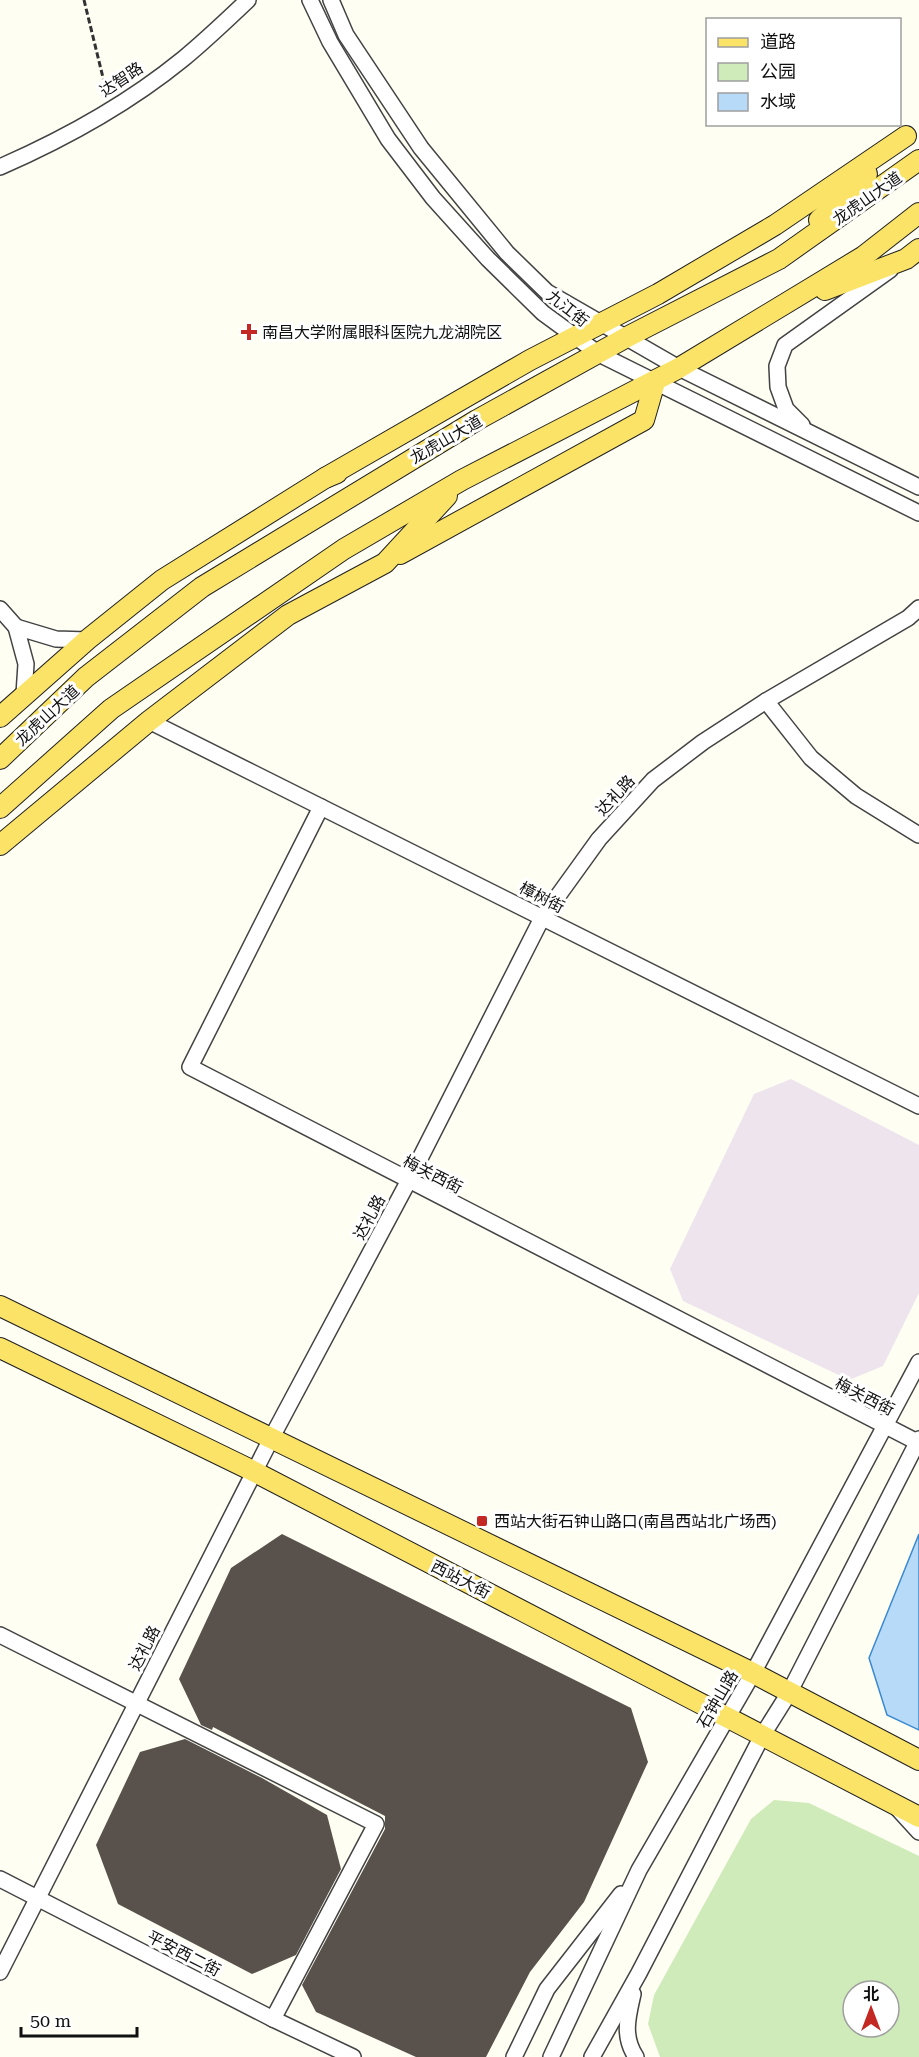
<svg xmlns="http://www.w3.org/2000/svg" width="919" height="2057" font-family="'Roboto Serif','Noto Sans SC',serif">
  <rect width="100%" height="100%" fill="#fffef3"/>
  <polygon fill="#eee4ee" points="791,1079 919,1145 919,1293 883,1366 849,1380 683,1301 670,1269 754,1094"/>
  <path fill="#d0ebba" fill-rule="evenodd" d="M774 1800 809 1803 919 1856V2057H660L648 2024 654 1995 751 1819ZM853 1991H889V2027H853Z"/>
  <polygon fill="#b6daf8" stroke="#3b89d1" stroke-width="1.5" points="919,1534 919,1730 887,1715 869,1658"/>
  <g fill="#59524c">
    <polygon points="282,1534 631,1708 648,1762 584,1902 530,1972 486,2057 416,2057 316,2012 302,1985 385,1829 385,1816 213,1727 212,1730 201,1725 179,1679 231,1568"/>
    <polygon points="185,1739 262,1778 327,1815 341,1869 296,1955 252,1974 118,1904 96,1845 140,1752"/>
  </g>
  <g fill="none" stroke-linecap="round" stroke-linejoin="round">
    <defs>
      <g id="minor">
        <polyline points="310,0 330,42 388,139 433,198 488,259 543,313 599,354 919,513"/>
        <polyline points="331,0 346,35 421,148 507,253 547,292 679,368 919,487"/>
        <path d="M0 167C64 139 129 103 183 59 206 40 227 20 248 0"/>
        <polyline points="802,425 786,409 778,387 777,366 785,345 890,270"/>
        <polyline points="0,609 16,627"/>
        <polyline points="24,694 26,664 16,627 56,639 87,640"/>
        <polyline points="766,701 811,758 856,796 919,835"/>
        <polyline points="149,721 919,1106"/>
        <polyline points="321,807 190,1067 919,1443"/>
        <polyline points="0,1635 376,1824 273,2019"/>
        <polyline points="898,1809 919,1832"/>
        <polyline points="0,1879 273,2019 353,2057"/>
        <polyline points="0,1972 272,1437 408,1182 542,918 599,839 653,780 703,742 766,701 908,618 919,608"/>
        <path d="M633 1994C628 2016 622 2036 636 2057"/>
        <polyline points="514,2057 547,1989 621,1894"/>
        <polyline points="551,2057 639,1870 753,1673 919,1362"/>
        <polyline points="592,2057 639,1973 762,1736 789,1693 919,1439"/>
      </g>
      <g id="major">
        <polyline points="819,220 867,174"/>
        <polyline points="825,290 906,259 919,249"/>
        <polyline points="325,478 530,360 658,294 775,225 906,136"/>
        <polyline points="400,554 644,420 655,382"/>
        <polyline points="0,717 87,640 162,580 325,478 337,473"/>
        <polyline points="0,759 86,677 202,587 477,420 627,337 779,259 919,160"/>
        <polyline points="0,808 111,709 344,549 462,480 679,368 864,256 919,213"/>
        <polyline points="0,845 149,721 288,615 385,563 447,496"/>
        <polyline points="0,1306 753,1673 919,1760"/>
        <polyline points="0,1348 255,1472 919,1817"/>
      </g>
    </defs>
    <use href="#minor" stroke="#434343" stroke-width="18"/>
    <use href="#major" stroke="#212121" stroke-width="22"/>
    <polyline stroke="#323232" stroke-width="3" stroke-dasharray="6 3" stroke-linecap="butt" points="84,0 107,94"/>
    <use href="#minor" stroke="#fff" stroke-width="15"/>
    <use href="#major" stroke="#fbe367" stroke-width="20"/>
  </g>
  <g fill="#c42823" stroke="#fff" stroke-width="2">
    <path d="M246 323h6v6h6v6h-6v6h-6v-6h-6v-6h6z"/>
    <rect x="476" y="1515" width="12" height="12" rx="3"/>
  </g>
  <g text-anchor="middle" stroke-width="6" stroke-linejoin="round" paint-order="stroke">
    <g font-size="16" fill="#101010" stroke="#fff">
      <text transform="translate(121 79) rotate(-34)" y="6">达智路</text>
      <text transform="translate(867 198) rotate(-35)" y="6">龙虎山大道</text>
      <text transform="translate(568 308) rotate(38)" y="6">九江街</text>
      <text transform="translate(446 439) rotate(-30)" y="6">龙虎山大道</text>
      <text transform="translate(47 715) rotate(-43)" y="6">龙虎山大道</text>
      <text transform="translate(615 795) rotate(-47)" y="6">达礼路</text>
      <text transform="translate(542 897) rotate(27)" y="6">樟树街</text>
      <text transform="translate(433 1174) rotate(27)" y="6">梅关西街</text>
      <text transform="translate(369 1217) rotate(-62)" y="6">达礼路</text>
      <text transform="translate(865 1396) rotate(27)" y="6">梅关西街</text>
      <text transform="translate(461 1579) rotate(27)" y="6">西站大街</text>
      <text transform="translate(144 1648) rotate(-63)" y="6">达礼路</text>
      <text transform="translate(717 1699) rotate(-60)" y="6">石钟山路</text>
      <text transform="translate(184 1953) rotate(27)" y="6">平安西二街</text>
    </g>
    <g font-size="16" fill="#101010" stroke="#fff" text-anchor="start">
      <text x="262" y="338">南昌大学附属眼科医院九龙湖院区</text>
      <text x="494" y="1527">西站大街石钟山路口(南昌西站北广场西)</text>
    </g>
  </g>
  <rect x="706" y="18" width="195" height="108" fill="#ffffff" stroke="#9f9f9f" stroke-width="1.5"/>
  <rect x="718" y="38" width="30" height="9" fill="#fbe367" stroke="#9f9f9f" stroke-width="1.5"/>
  <text x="760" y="48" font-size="18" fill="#101010">道路</text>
  <rect x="718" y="63" width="30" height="18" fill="#d0ebba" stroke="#9f9f9f" stroke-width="1.5"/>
  <text x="760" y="78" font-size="18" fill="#101010">公园</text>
  <rect x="718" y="93" width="30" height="18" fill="#b6daf8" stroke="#9f9f9f" stroke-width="1.5"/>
  <text x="760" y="108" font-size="18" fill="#101010">水域</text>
  <g transform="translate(871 2009)"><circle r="28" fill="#ffffff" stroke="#9f9f9f" stroke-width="1.5"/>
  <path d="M0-4.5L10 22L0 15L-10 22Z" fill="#c42823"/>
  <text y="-9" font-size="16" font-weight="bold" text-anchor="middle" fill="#101010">北</text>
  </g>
  <path d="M21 2027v9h116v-9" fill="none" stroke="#101010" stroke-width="3"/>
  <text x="30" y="2027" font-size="18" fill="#101010" stroke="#ffffff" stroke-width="4.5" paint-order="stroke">50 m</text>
</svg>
